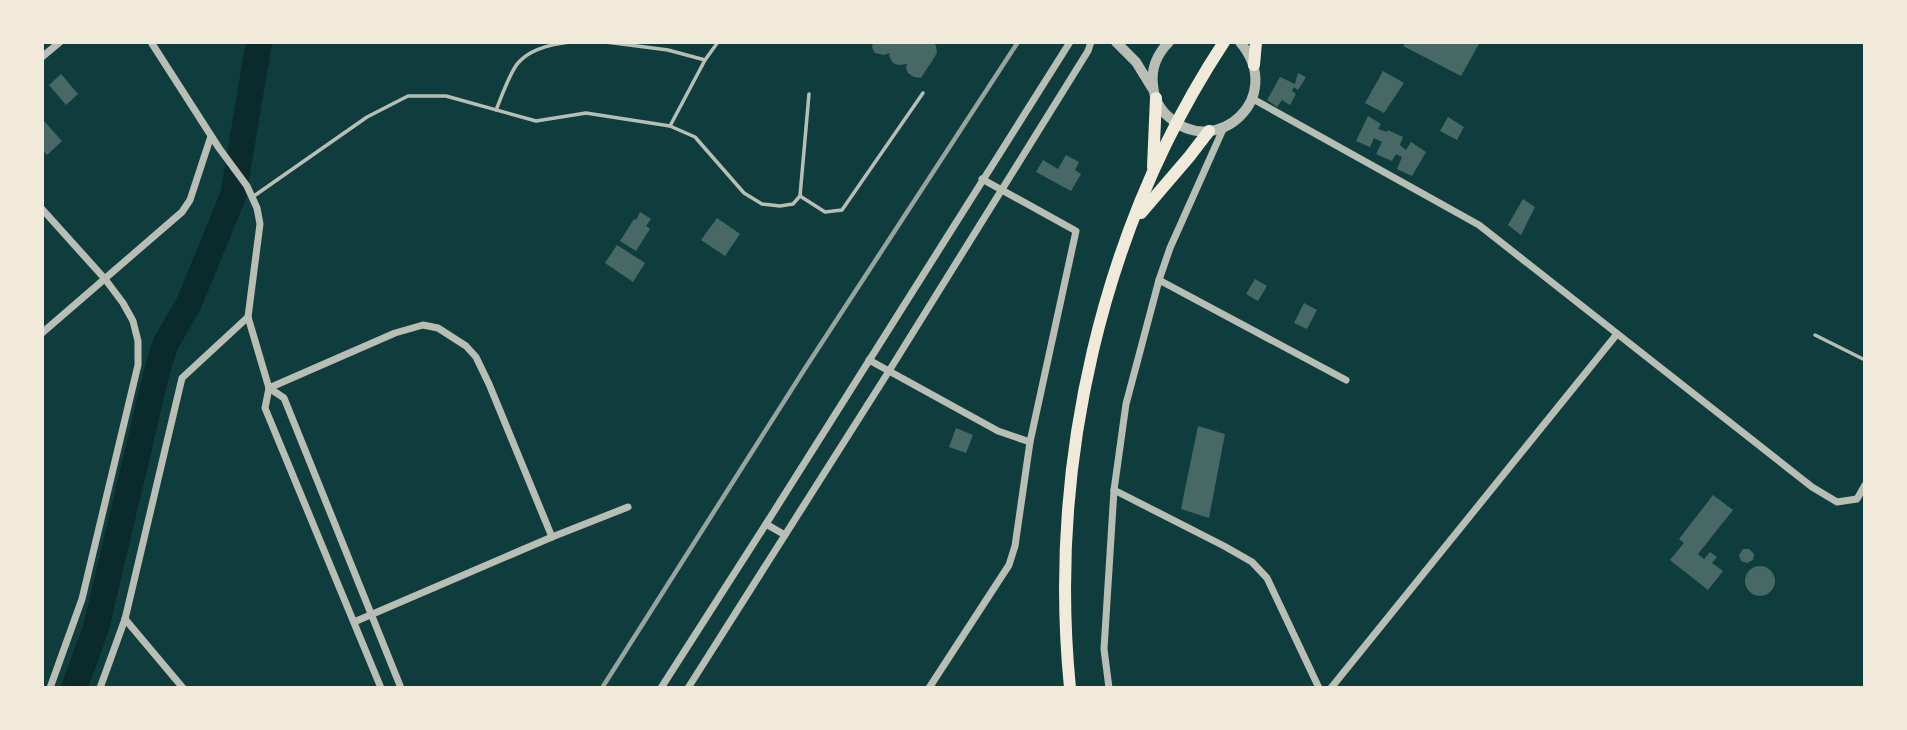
<svg xmlns="http://www.w3.org/2000/svg" width="1907" height="730" font-family="'Nunito Sans',sans-serif">
  <rect width="100%" height="100%" fill="#0f3d3e"/>
  <g fill="none" stroke-linecap="round" stroke-linejoin="round">
    <polyline stroke="#0a2a2b" stroke-width="26" points="74,688 96,628 157,371 165,345 189,303 233,196 259,42"/>
  </g>
  <g fill="#486865">
    <polygon points="873,42 934,42 936,46 937,53 921,78 914,77 908,73 906,68 907,64 898,65 893,63 889,56 890,53 884,55 875,53 872,48"/>
    <polygon points="1406,42 1480,42 1461,76 1403,46"/>
    <polygon points="1383,71 1404,83 1384,113 1365,103"/>
    <polygon points="1298,73 1306,77 1298,90 1294,87 1292,91 1296,94 1290,105 1282,100 1277,107 1267,100 1280,77 1295,84"/>
    <polygon points="61,74 78,94 66,105 49,85"/>
    <polygon points="1368,116 1381,124 1378,129 1387,132 1388,130 1403,137 1400,145 1406,150 1411,142 1426,152 1412,176 1397,169 1402,157 1396,154 1392,161 1376,154 1382,142 1374,138 1370,147 1356,141"/>
    <polygon points="1448,117 1464,127 1457,140 1440,131"/>
    <polygon points="42,119 62,141 47,155 42,150"/>
    <polygon points="1066,155 1079,162 1075,170 1081,174 1071,191 1036,172 1043,160 1058,169"/>
    <polygon points="1523,199 1535,207 1521,235 1508,225"/>
    <polygon points="640,212 651,219 646,226 650,229 636,251 620,241 634,219 636,220"/>
    <polygon points="717,218 740,234 725,256 701,240"/>
    <polygon points="617,245 645,263 633,282 605,263"/>
    <polygon points="1255,279 1267,286 1258,301 1246,294"/>
    <polygon points="1304,303 1317,310 1307,329 1294,323"/>
    <polygon points="1198,426 1225,434 1209,518 1181,509"/>
    <polygon points="956,428 973,435 966,453 949,447"/>
    <polygon points="1713,495 1733,510 1698,554 1704,559 1710,552 1717,557 1712,563 1723,571 1708,590 1670,560 1684,543 1679,539"/>
    <polygon points="1743,549 1749,549 1754,554 1753,560 1747,563 1741,561 1739,555"/>
    <circle cx="1760" cy="581" r="15"/>
  </g>
  <g fill="none" stroke-linecap="round" stroke-linejoin="round">
    <g stroke="#b8beb3" stroke-width="3.5">
      <polyline points="606,42 668,50 705,60"/>
      <path d="M496 110C501 98 510 72 518 63 530 49 552 44 570 42"/>
      <polyline points="670,126 705,60 718,42"/>
      <polyline points="254,196 367,117 408,96 446,96 536,121 586,113 670,126 695,137 744,193 762,204 780,206 793,204 800,196 809,94"/>
      <polyline points="800,196 825,212 842,210 923,93"/>
      <polyline points="1815,335 1865,360"/>
    </g>
    <g stroke="#b8beb3" stroke-width="7">
      <polyline points="151,42 219,148 247,186 257,208 260,224 248,317 269,388 265,408 381,688"/>
      <polyline points="42,57 60,42"/>
      <polyline points="1253,99 1479,225 1812,487 1837,502 1857,499 1865,485"/>
      <polyline points="42,209 105,279 123,303 133,321 138,341 138,365 82,599 50,688"/>
      <polyline points="1159,280 1346,380"/>
      <polyline points="42,333 182,212 190,200 211,136"/>
      <polyline points="869,360 998,431 1030,442"/>
      <polyline points="269,388 395,333 423,325 438,328 466,346 476,357 489,384 552,537"/>
      <polyline points="269,388 284,398 401,688"/>
      <polyline points="1114,490 1224,546 1252,562 1267,578 1319,688"/>
      <polyline points="766,524 785,535"/>
      <polyline points="125,619 183,688"/>
      <polyline points="354,622 552,537 628,507"/>
      <polyline points="100,688 125,619 182,378 248,317"/>
      <polyline points="661,688 766,524 1070,42"/>
      <polyline points="688,688 889,371 1088,51 1091,42"/>
      <polyline points="929,688 1009,565 1015,546 1030,442 1076,231 982,179"/>
      <polyline points="1109,688 1104,649 1114,490 1126,404 1159,280 1170,248 1224,127"/>
      <polyline points="1331,688 1617,334"/>
    </g>
    <g stroke="#b8beb3" stroke-width="10">
      <polyline points="1116,42 1136,62 1152,88"/>
      <path d="M1169 42C1157 54 1151 69 1153 85 1154 98 1160 110 1170 118 1216 159 1287 98 1240 42"/>
    </g>
    <g stroke="#f1e9da" stroke-width="12">
      <polyline points="1254,65 1256,42"/>
      <polyline points="1153,167 1156,98"/>
      <polyline points="1141,213 1189,157 1209,131"/>
      <path d="M1070 688C1048 466 1101 229 1224 42"/>
    </g>
    <polyline stroke="#97a49c" stroke-width="4.5" points="602,688 804,370 1018,42"/>
  </g>
  <rect width="1907" height="730" fill="none" stroke="#f1e9da" stroke-width="88"/>
</svg>
